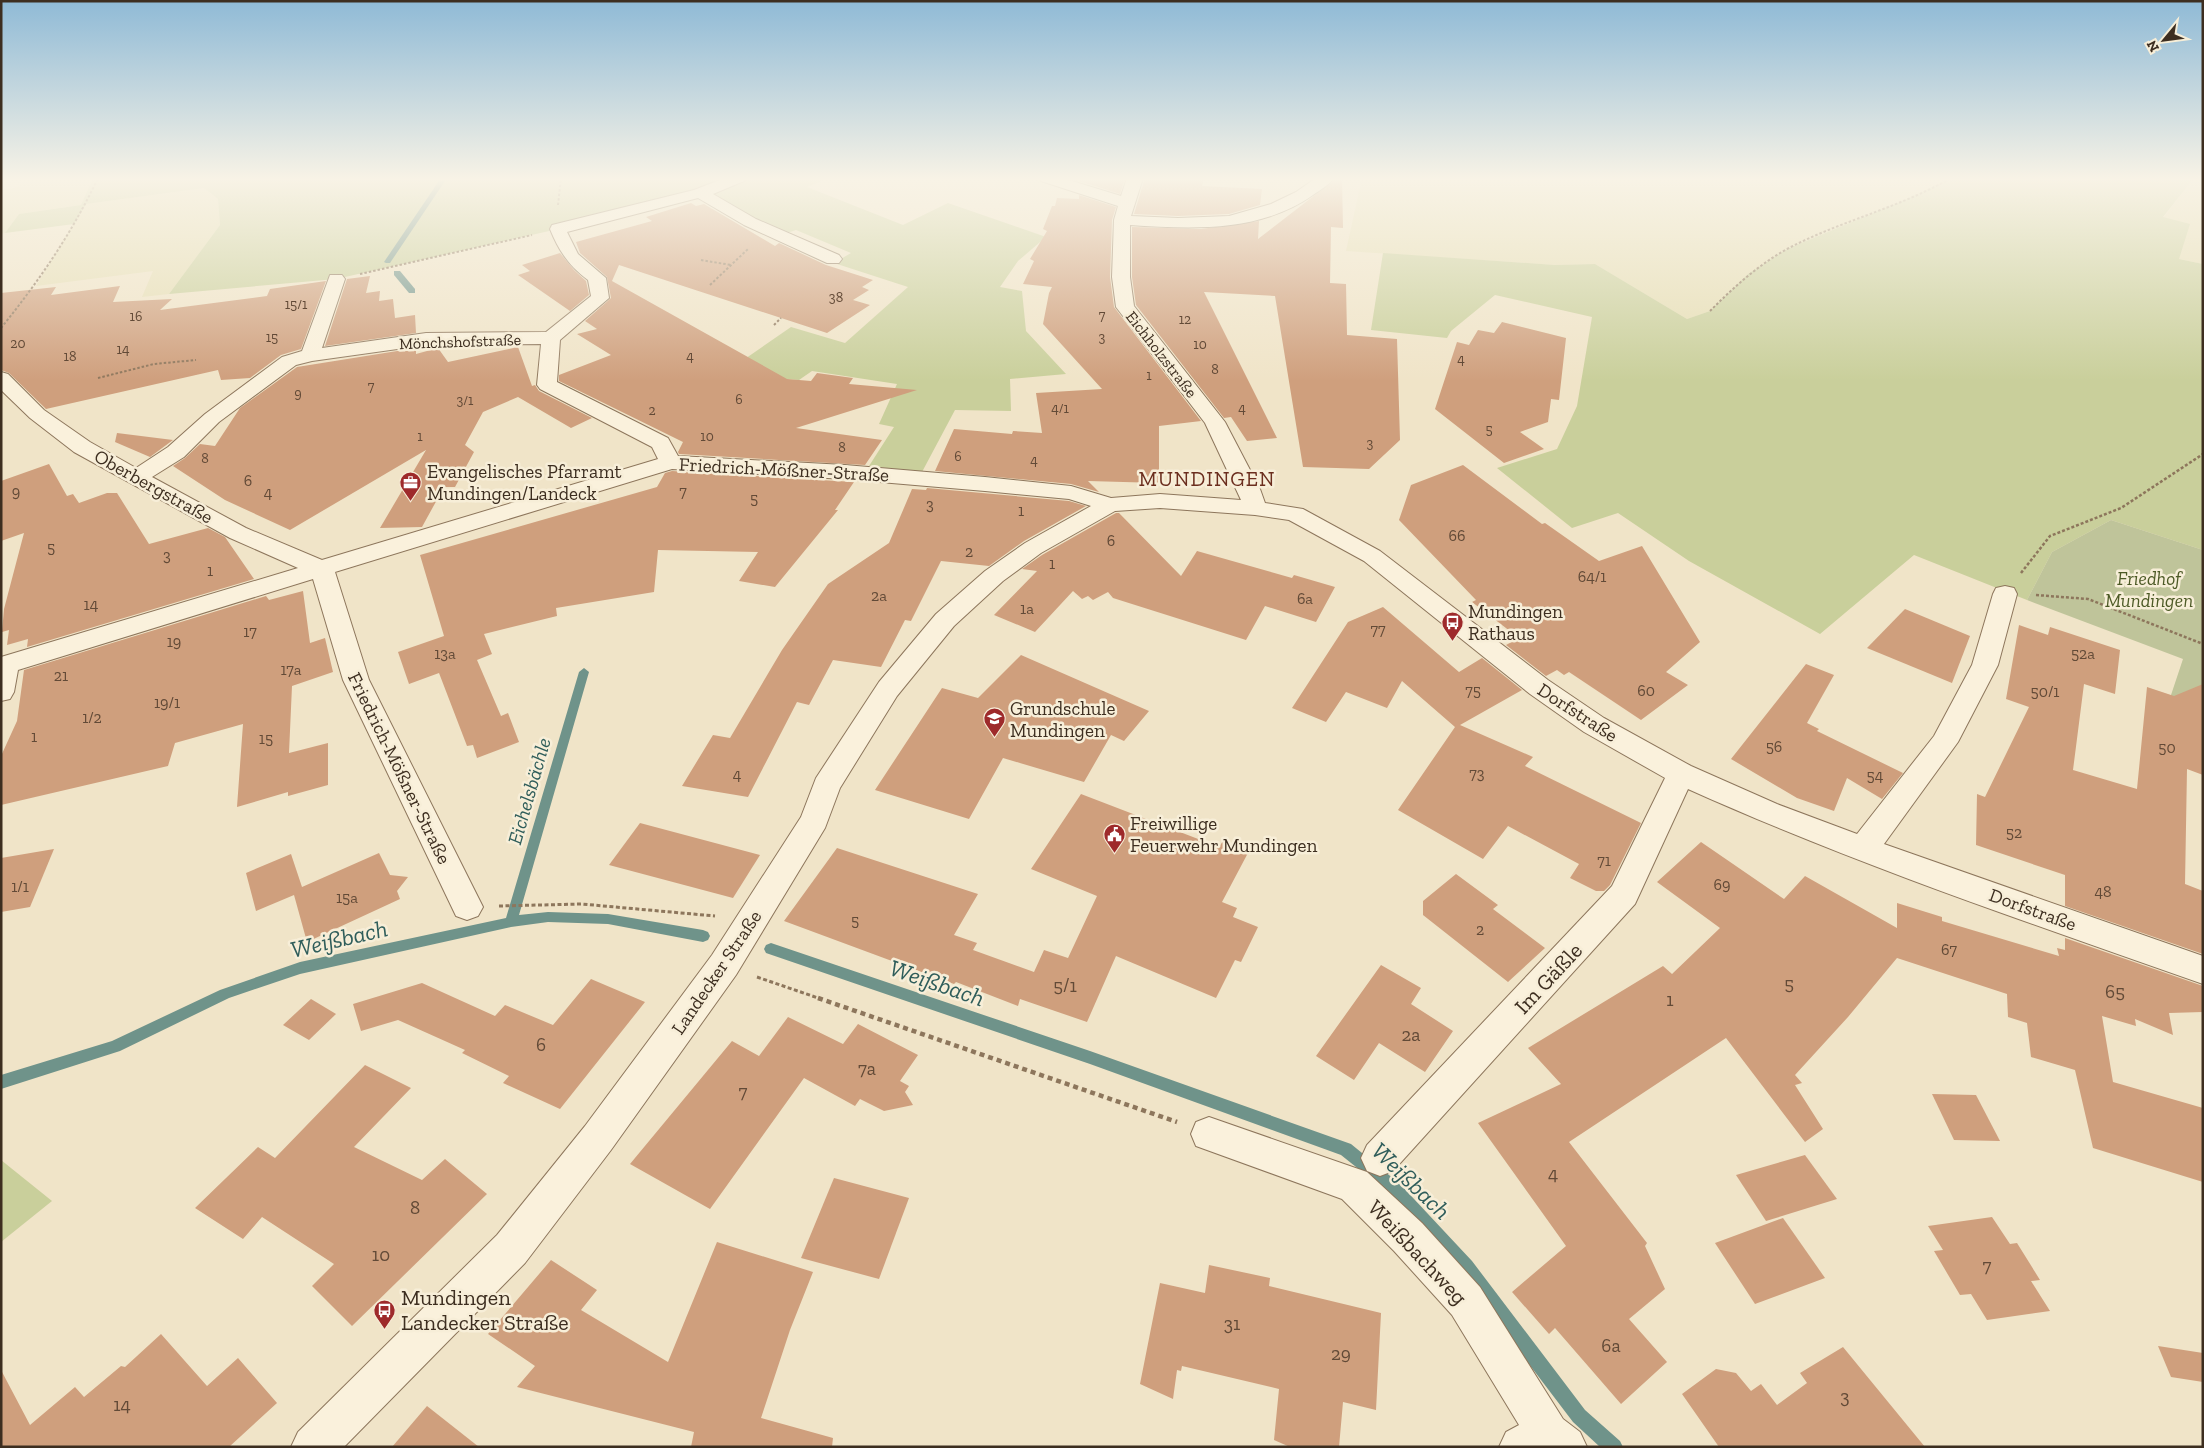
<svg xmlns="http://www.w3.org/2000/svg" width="2204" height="1448" font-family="'Zilla Slab',serif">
  <rect width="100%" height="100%" fill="#f0e4c8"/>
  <g fill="#e6deb5">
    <polygon points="22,178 93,178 81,205 19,214 5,233 1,234 1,190 19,187"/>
    <polygon points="1362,178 1951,178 1907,199 1787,249 1748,274 1710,311 1687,319 1595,264 1555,265 1346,251"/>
    <polygon points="2194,178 2203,178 2203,264 2179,259 2163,218"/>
    <polygon points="204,188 218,199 220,225 169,294 142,297 153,271 36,286 85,204"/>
  </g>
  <g fill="#c9cf9b">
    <polygon points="93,178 828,178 807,187 903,225 948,203 1046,237 1018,261 1000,287 1022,291 1026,331 1066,374 1010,379 1011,411 955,410 922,472 869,466 894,427 879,424 897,384 812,371 799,380 723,374 791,327 845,343 908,287 834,263 851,253 796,230 784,234 729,208 705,191 558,229 336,279 169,294 220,225 218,199 204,188 86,204 74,224 5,233 19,214 81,205"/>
    <polygon points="1951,178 2194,178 2163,217 2190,224 2179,259 2203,264 2203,550 2111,520 2052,552 2027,600 1914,555 1820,634 1689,561 1618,513 1572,528 1497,468 1557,449 1577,406 1592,317 1495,295 1451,331 1447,338 1371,330 1383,253 1555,265 1595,264 1687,319 1710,311 1748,274 1787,249 1907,199"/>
    <polygon points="1,1160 52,1201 1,1242"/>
  </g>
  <polygon fill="#bfc49a" points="2111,520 2203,550 2203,743 2164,716 2183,659 2027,600 2052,552"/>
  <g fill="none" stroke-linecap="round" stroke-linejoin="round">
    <g fill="#6f938a" fill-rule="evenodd">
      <polygon points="441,178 447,178 390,263 386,263 384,262"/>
      <polygon points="394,271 400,271 415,289 415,293 409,293 394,275"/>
      <polygon points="584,668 589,672 519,915 548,912 608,914 703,930 708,932 710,936 708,940 703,942 608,924 548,922 511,927 300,974 229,998 120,1051 1,1089 1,1075 112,1041 220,990 300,962 506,918 579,672"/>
      <polygon points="771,943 1090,1051 1351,1144 1400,1184 1472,1261 1585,1410 1620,1441 1623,1447 1600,1447 1573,1422 1460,1273 1390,1194 1341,1155 1090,1064 766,953 764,949 766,945"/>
    </g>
  </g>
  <g fill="#cf9f7d">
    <polygon points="1080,178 1125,178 1120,194 1079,181"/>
    <polygon points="1145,178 1204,178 1202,186 1262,189 1260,205 1229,214 1178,216 1134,214"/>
    <polygon points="1337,178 1342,178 1343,228 1331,227 1330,283 1346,284 1347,335 1397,339 1400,440 1369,469 1303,467 1275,296 1204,292 1277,438 1247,441 1231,417 1224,418 1136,305 1132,277 1132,227 1201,229 1259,221 1258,239"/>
    <polygon points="1079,195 1116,207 1112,220 1110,277 1114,307 1201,421 1159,426 1159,483 1088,481 1099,492 1071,484 935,471 954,429 1012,434 1013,431 1042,433 1036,393 1102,389 1043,324 1049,293 1052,287 1023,284 1034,261 1030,259 1047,231 1043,229 1052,206 1055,206 1057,198 1079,199"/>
    <polygon points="691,203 696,206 704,204 775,246 779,243 826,265 873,280 862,287 869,290 853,300 870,305 827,333 619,265 612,281 787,379 811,381 817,373 853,378 849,384 917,390 796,428 882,440 865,465 679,454 678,452 683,442 559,381 559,375 611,355 577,334 597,329 585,321 611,298 607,277 580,253 576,242 652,221 646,217"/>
    <polygon points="560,253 574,270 586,281 589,295 570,311 518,275 530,271 522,265"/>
    <polygon points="370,276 366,293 380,291 379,301 393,299 395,318 415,315 416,333 325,346 347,279"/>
    <polygon points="326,281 301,349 281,355 250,378 221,380 218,370 46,409 9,373 1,370 1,293 56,287 51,295 120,286 113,302 172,299 160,310 267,296 270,289"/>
    <polygon points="1502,322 1566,338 1559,400 1551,399 1548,422 1520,432 1544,449 1504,463 1435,409 1457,342 1469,345 1478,330 1494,333"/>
    <polygon points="518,347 532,386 535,385 539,391 592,418 571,428 518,397 483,412 465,445 474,452 455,487 444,487 422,527 380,528 426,450 290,530 225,500 173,466 185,458 200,444 215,446 240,408 297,367 416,348 416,354 438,348 448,362"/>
    <polygon points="117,433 173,440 150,457 115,442"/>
    <polygon points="49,464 67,496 73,494 79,503 107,493 117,493 149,544 208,528 225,537 254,579 27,647 28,639 7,645 9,630 2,632 4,609 24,533 1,541 1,481"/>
    <polygon points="1463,465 1542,524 1545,523 1599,561 1642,546 1700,642 1666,672 1688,685 1641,720 1569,672 1564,675 1557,670 1546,676 1506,645 1519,638 1472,602 1476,600 1399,520 1411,485"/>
    <polygon points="672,471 854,482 835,510 838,510 775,587 739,581 758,552 658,550 654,592 556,608 557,616 484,634 492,654 477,660 501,716 508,713 519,742 477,758 473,745 467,746 439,673 409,684 398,652 444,636 420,555 657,487 665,473"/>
    <polygon points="927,488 1069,501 1086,506 1024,541 989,566 941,561 911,621 905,620 881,667 833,660 809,705 797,702 748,797 682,786 713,735 730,738 782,650 828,584 889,543 912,489 926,490"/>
    <polygon points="1116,513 1119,513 1181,576 1197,551 1292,578 1294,575 1335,587 1316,622 1265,606 1246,640 1113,598 1108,592 1093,600 1088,596 1082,599 1073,591 1035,632 994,615 1037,571 1022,569 1042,555"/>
    <polygon points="303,591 310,643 325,638 333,672 292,686 289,753 328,743 328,785 288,796 288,792 237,807 243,724 175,743 168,766 1,805 1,756 17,721 24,670 266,596 269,600"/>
    <polygon points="1383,607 1459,672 1482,658 1522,690 1460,725 1533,757 1525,766 1641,823 1610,885 1604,891 1596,891 1570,878 1579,864 1508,826 1483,859 1398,810 1455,727 1402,681 1387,708 1346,692 1326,722 1292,708 1348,622"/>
    <polygon points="1905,609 1970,636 1952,683 1867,648"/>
    <polygon points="2019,625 2048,635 2050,627 2120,650 2115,694 2084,684 2073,770 2137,789 2147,687 2174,696 2203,684 2203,775 2187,769 2185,884 2203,891 2203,954 2065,906 2065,875 1976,845 1977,794 1985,797 2029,707 2006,699"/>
    <polygon points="1021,655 1149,711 1124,741 1111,735 1084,782 1003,758 969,819 875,790 942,688 978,698"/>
    <polygon points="1806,664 1834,675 1807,723 1819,729 1817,731 1903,773 1882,799 1847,778 1834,811 1797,798 1731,759"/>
    <polygon points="1081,794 1219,847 1223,841 1249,851 1222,902 1237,908 1233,917 1258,927 1241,962 1235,960 1216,998 1116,956 1087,1022 1020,999 1018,1006 956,982 954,984 784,921 837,848 978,894 954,935 977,943 973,950 1034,972 1044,950 1068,958 1097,896 1031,869"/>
    <polygon points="640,823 760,855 733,898 609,865"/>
    <polygon points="1701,842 1784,899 1805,876 1897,928 1897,903 1942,917 1942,921 2059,956 2057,948 2065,950 2065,938 2203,986 2203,1012 2169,1013 2173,1035 2135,1019 2136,1026 2102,1016 2113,1082 2203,1108 2203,1182 2093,1148 2075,1070 2031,1057 2027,1023 2008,1017 2007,994 1897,958 1848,1017 1795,1075 1802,1083 1795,1085 1823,1129 1805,1142 1726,1038 1569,1142 1647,1243 1645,1246 1665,1289 1629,1319 1667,1362 1621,1404 1555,1328 1549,1334 1512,1292 1566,1246 1478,1123 1561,1084 1528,1048 1663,966 1672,974 1720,928 1657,882"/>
    <polygon points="54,849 30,907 1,912 1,858"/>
    <polygon points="379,853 390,875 408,877 397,891 400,899 307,942 294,895 256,911 246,873 291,854 302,887"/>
    <polygon points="1456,874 1498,905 1493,909 1545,948 1508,982 1423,915 1423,901"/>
    <polygon points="1381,965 1421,988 1411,1004 1453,1031 1425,1072 1379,1043 1354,1080 1316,1056"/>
    <polygon points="591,979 645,1002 560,1109 503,1083 509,1076 462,1053 465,1050 398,1020 361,1031 353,1004 422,983 495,1016 505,1005 553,1025"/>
    <polygon points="311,999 336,1014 309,1040 283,1025"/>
    <polygon points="788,1017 843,1044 858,1024 918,1055 900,1081 909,1086 905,1092 913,1105 884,1111 860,1099 855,1106 804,1078 710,1209 630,1164 732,1041 759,1056"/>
    <polygon points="365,1065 411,1088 354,1147 422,1180 445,1159 487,1194 352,1326 312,1286 334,1264 262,1217 243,1239 195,1208 258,1147 275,1158"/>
    <polygon points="1932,1094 1976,1095 2000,1141 1954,1140"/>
    <polygon points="1805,1155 1837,1199 1766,1221 1736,1175"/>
    <polygon points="834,1178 909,1198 879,1279 801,1258"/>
    <polygon points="1992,1217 2010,1244 2017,1243 2040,1280 2031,1281 2050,1311 1987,1320 1971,1294 1960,1295 1934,1251 1943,1250 1928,1226"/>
    <polygon points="1783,1218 1825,1278 1755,1304 1715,1243"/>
    <polygon points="717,1242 813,1272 790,1330 761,1418 833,1438 832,1447 691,1447 694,1432 517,1387 535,1366 488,1334 551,1260 597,1290 581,1310 668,1362"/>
    <polygon points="1209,1265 1270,1278 1269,1286 1381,1313 1376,1410 1343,1402 1339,1447 1290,1447 1274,1440 1279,1389 1182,1366 1181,1371 1177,1370 1173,1399 1140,1384 1160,1283 1205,1293"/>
    <polygon points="161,1334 207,1386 238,1358 277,1403 229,1447 1,1447 1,1370 30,1425 75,1387 84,1397 121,1366 125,1367"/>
    <polygon points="2158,1346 2203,1353 2203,1382 2171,1377"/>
    <polygon points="1843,1347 1925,1447 1719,1447 1682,1394 1716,1369 1736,1373 1751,1391 1761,1384 1777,1405 1807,1383 1800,1373"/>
    <polygon points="427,1406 479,1447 392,1447"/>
  </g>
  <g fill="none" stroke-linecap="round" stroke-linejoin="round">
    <defs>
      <g id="minor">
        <path d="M725 178H747L744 181 713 194 756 219 839 255 842 259 839 263H827L744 225 698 198 567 232 578 254 606 278 609 298 560 340 557 382 668 438 678 456 845 465 985 477 1071 486 1111 498 1160 494 1241 500 1205 423 1116 307 1112 277 1114 220 1118 206 1041 181 1038 178H1062L1121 196 1127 178H1143L1131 216 1178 218 1229 216 1271 204 1296 192 1316 178H1334C1329 185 1320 190 1313 195 1259 233 1192 229 1130 225V277L1134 306 1225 422 1260 489 1265 503 1303 509 1380 551 1548 680 1604 718 1691 766 1777 804 1857 834 1934 736 1972 665 1993 594 1996 588 2005 586 2014 588 2017 594 1998 665 1958 742 1884 844 2203 956V984C2030 923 1855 864 1688 789L1635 904 1393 1171 1380 1176 1367 1171 1361 1158 1367 1145 1612 886 1665 778 1584 732 1530 694 1364 561 1289 520 1255 515 1160 508 1115 511 1041 553 1003 581 954 626 897 696 840 788 825 828 736 975 611 1150 525 1263 344 1447H291L298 1432 497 1235 585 1126 712 955 801 817 816 778 879 682 936 614 985 571 1025 543 1091 506 1069 499 985 491 845 479 672 469 335 572 369 680 483 907 478 916 467 920 456 916 343 680 313 579 18 670 14 692 10 699 1 701V657L298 568 230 538 74 452 30 418 1 390V372L8 374 44 410 90 442 136 468 168 447 205 414 282 357 302 351 330 275H342L345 279 322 348 426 333 546 332 591 296 588 280C569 266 559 251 550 229L552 225 694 190ZM541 344 537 385 540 389 652 447 658 459 322 560 246 528 152 477 184 457 219 422 296 365 312 361 426 345Z"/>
        <polygon points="1209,1117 1367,1172 1422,1223 1480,1287 1563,1419 1580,1432 1587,1447 1499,1447 1506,1432 1519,1425 1452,1315 1394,1251 1342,1199 1196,1146 1191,1134 1196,1122"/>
      </g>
    </defs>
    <use href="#minor" stroke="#8d765c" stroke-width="2"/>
    <g stroke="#8d765c" stroke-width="2" stroke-dasharray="2.5 2" stroke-linecap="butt">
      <polyline points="558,205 561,178"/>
      <polyline points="701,260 731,265"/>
      <polyline points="360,274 532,235"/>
      <polyline points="710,285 748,249"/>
      <path d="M1710 311C1733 288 1758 265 1787 249 1840 221 1899 208 1951 178"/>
      <polyline points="774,325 781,318"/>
      <path d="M1 328C39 281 72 233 98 178"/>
      <polyline points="98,378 154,364 196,360"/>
    </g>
    <g stroke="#8d765c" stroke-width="2.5" stroke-dasharray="3 2" stroke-linecap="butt">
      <polyline points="2021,573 2050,536 2121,508 2203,454"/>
      <polyline points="2036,595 2088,599 2203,644"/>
    </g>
    <g stroke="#8d765c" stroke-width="3" stroke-dasharray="4 2.5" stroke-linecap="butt">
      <polyline points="499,906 582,904 715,916"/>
      <polyline points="757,977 821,999"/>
    </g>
    <polyline stroke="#8d765c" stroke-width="4.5" stroke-dasharray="5 4" stroke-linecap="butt" points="818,998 1177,1122"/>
    <use href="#minor" fill="#faf1dc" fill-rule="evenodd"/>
  </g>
  <linearGradient id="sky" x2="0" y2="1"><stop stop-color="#8fbad6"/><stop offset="0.47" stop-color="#f8f3e6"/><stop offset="1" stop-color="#f8f3e6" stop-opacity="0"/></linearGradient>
  <rect width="2204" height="381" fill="url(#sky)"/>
  <defs>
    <symbol id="office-pin" viewBox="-11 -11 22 30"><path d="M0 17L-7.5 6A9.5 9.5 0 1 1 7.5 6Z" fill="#9e2a2b" stroke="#f7eed8"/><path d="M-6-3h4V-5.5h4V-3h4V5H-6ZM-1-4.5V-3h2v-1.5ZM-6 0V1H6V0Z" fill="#fff"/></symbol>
    <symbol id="bus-pin" viewBox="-11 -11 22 30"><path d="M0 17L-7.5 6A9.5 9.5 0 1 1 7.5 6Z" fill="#9e2a2b" stroke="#f7eed8"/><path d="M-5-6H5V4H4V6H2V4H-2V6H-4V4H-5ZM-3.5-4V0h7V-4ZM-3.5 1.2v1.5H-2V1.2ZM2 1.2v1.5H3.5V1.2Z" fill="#fff"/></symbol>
    <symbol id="school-pin" viewBox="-11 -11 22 30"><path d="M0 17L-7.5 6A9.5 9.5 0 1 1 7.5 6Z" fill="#9e2a2b" stroke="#f7eed8"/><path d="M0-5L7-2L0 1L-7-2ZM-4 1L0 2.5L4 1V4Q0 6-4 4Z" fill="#fff"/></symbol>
    <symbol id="civic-pin" viewBox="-11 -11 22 30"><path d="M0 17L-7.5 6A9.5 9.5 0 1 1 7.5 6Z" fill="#9e2a2b" stroke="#f7eed8"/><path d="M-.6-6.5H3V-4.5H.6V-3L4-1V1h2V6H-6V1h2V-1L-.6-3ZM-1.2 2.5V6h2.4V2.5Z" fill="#fff"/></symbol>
  </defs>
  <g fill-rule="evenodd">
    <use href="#office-pin" x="398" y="470" width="25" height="34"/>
    <use href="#bus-pin" x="1440" y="610" width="25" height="34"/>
    <use href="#school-pin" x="982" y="706" width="25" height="34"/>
    <use href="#civic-pin" x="1102" y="822" width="25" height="34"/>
    <use href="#bus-pin" x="372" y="1298" width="25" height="34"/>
  </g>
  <g text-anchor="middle" stroke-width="5" stroke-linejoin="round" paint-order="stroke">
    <g font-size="14" fill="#624a37">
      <text x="836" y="302">38</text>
      <text x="296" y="309">15/1</text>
      <text x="1102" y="320">7</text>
      <text x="136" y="321">16</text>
      <text x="1185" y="324">12</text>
      <text x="272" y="342">15</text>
      <text x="1102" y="342">3</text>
      <text x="18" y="348">20</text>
      <text x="1200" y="349">10</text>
      <text x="123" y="354">14</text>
      <text x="70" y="361">18</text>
      <text x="690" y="361">4</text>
      <text x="1461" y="364">4</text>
      <text x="1215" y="374">8</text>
      <text x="1149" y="380">1</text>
      <text x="371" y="391">7</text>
      <text x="298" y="398">9</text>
      <text x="739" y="404">6</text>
      <text x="465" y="405">3/1</text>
      <text x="1060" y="413">4/1</text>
      <text x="1242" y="413">4</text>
      <text x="652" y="415">2</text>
      <text x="1489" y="434">5</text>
      <text x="420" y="441">1</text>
      <text x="707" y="441">10</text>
      <text x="1370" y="448">3</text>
      <text x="842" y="452">8</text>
      <text x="958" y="461">6</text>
      <text x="205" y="463">8</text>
      <text x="1034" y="465">4</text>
    </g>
    <g font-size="16" fill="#3d2e20" stroke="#f7eed8">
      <text transform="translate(460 341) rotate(-2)" y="6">Mönchshofstraße</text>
      <text transform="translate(1162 354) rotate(52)" y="6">Eichholzstraße</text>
    </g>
    <g font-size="16" fill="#624a37">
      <text x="248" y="486">6</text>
      <text x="16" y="497">9</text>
      <text x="683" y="497">7</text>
      <text x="268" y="498">4</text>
      <text x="754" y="504">5</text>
      <text x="930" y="510">3</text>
      <text x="1021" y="516">1</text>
      <text x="1457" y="541">66</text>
      <text x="1111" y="546">6</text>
      <text x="51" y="553">5</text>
      <text x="969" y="557">2</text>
      <text x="167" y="561">3</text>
      <text x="1052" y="569">1</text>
      <text x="210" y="576">1</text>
      <text x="1592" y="582">64/1</text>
      <text x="879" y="601">2a</text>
      <text x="1305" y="604">6a</text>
      <text x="91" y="610">14</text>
      <text x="1027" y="614">1a</text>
      <text x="1378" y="635">77</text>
      <text x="250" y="637">17</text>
      <text x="174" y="647">19</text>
      <text x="445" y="659">13a</text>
      <text x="2083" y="659">52a</text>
      <text x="291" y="675">17a</text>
      <text x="61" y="681">21</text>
      <text x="1473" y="696">75</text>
      <text x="1646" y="696">60</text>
      <text x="2045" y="697">50/1</text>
      <text x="167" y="708">19/1</text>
      <text x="92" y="723">1/2</text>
      <text x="34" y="742">1</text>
      <text x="266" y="744">15</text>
      <text x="1774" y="752">56</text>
      <text x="2167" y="753">50</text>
      <text x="1477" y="779">73</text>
      <text x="737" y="780">4</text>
      <text x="1875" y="781">54</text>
      <text x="2014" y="838">52</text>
      <text x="1604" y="866">71</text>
      <text x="1722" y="890">69</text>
      <text x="20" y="892">1/1</text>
      <text x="2103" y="897">48</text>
      <text x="347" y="903">15a</text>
      <text x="855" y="926">5</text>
      <text x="1480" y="935">2</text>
      <text x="1949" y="955">67</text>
    </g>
    <g font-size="19" fill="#3d2e20" stroke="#f7eed8">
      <text transform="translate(784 469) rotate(3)" y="7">Friedrich-Mößner-Straße</text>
      <text transform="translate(154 486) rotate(29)" y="7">Oberbergstraße</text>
      <text transform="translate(1578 712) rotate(33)" y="7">Dorfstraße</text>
      <text transform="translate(400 768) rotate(64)" y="7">Friedrich-Mößner-Straße</text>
      <text transform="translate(2033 909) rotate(20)" y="7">Dorfstraße</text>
      <text transform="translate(716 972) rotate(-56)" y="7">Landecker Straße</text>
    </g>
    <g font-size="19" fill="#3d2e20" stroke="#f7eed8" text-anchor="start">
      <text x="427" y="478">Evangelisches Pfarramt<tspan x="427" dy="22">Mundingen/Landeck</tspan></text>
      <text x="1468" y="618">Mundingen<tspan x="1468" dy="22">Rathaus</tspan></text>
      <text x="1010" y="715">Grundschule<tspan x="1010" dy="22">Mundingen</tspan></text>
      <text x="1130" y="830">Freiwillige<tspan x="1130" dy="22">Feuerwehr Mundingen</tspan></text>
    </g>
    <g font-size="19" font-style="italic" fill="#4d5a26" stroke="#f7eed8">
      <text x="2149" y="585">Friedhof<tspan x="2149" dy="22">Mundingen</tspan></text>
    </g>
    <g font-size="19" fill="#624a37">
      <text x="1789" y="990">5</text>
      <text x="1065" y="992">5/1</text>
      <text x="2115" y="998">65</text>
      <text x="1670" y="1006">1</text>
      <text x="1411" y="1041">2a</text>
      <text x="541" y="1051">6</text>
      <text x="867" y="1075">7a</text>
      <text x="743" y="1098">7</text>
      <text x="1553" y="1180">4</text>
      <text x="415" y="1214">8</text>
      <text x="381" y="1261">10</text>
      <text x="1987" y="1272">7</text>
      <text x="1232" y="1330">31</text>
      <text x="1611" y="1352">6a</text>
      <text x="1341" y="1360">29</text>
      <text x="1845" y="1403">3</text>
      <text x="122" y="1411">14</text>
    </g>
    <g font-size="20" font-style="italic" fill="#2f5d5a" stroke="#f7eed8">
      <text transform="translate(529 791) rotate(-74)" y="7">Eichelsbächle</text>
    </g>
    <g font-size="21" letter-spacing="1" fill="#6b2e1e" stroke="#f7eed8">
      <text x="1207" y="486">MUNDINGEN</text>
    </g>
    <g font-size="22" fill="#3d2e20" stroke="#f7eed8">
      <text transform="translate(1548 978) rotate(-47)" y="8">Im Gäßle</text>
      <text transform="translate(1418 1252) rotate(47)" y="8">Weißbachweg</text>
    </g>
    <g font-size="22" fill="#3d2e20" stroke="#f7eed8" text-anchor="start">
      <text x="401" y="1305">Mundingen<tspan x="401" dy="25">Landecker Straße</tspan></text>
    </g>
    <g font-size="24" font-style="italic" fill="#2f5d5a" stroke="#f7eed8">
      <text transform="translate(339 939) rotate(-13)" y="8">Weißbach</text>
      <text transform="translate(937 983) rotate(19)" y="8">Weißbach</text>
      <text transform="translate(1411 1181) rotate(44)" y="8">Weißbach</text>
    </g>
  </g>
  <rect width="2204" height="1448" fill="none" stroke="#3d2e20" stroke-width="5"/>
  <g transform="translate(2164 40) rotate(241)" stroke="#f7eed8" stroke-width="4" paint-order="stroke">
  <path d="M0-4L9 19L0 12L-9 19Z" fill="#3d2e20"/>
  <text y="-8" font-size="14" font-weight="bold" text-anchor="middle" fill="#3d2e20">N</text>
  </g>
</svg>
